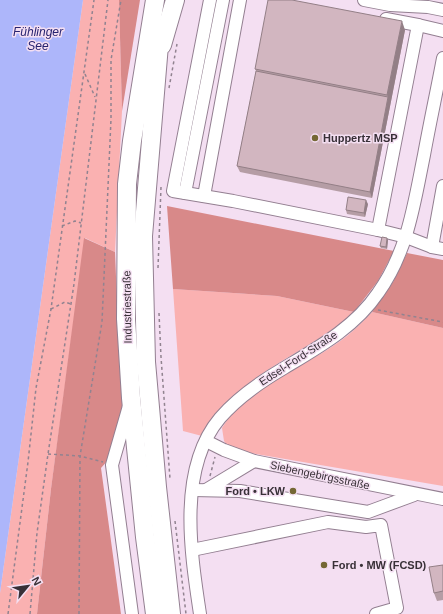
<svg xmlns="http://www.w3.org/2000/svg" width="443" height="614" font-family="Arial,sans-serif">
  <rect width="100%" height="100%" fill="#f4dff2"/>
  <g fill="#fab1b1">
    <polygon points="83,0 119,0 122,111 115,252 85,238 51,489 37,614 0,614 0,593"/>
    <path d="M173 289 277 296 354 312C319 344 274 361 238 392 223 404 213 420 202 436L183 431Z"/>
    <path d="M372 312 443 328V486L256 454 229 448 224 441 222 428C242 393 297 369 330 348 346 338 360 325 372 312Z"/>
  </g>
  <g fill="#d88989">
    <polygon points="119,0 140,0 122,111"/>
    <polygon points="167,206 394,251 378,281 354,312 277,296 173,289"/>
    <polygon points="84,238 115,252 118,325 124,410 109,459 101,468 121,614 37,614 51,489"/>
    <polygon points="407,253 443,260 443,328 372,312 393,282"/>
  </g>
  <polygon fill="#adb6fa" points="0,0 83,0 0,593"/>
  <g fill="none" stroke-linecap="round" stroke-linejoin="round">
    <defs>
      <g id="minor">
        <polyline points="210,0 173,191 233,201 378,230"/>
        <polyline points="364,0 390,5 428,7 443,10"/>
        <polyline points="386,19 418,25"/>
        <polyline points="443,31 418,25 378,230 406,237 432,247 443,249"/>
        <polyline points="185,193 223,0"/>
        <polyline points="204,196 240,0"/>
        <polyline points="432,247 443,186"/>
        <polyline points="129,406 112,465 132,614"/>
        <polyline points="206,441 224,450 254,461 443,499"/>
        <polyline points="193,490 240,491 368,512 414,495"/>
        <polyline points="206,490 254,461"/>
        <polyline points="192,550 328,522 366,527 381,525 397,608 376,614"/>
        <path d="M200 614C191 554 177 469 220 418 238 397 260 382 284 368 319 347 355 327 378 293 408 251 414 204 424 155 430 122 437 90 443 58"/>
      </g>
      <g id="highway">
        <polyline points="160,33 143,236 146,362 157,487 171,614"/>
        <polyline points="162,45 175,0"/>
        <polyline points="155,614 145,537 131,398 126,319 127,184 132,141 155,0"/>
      </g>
    </defs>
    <use href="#minor" stroke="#937f91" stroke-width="14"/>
    <use href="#highway" stroke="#937f91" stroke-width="20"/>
    <g stroke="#918390" stroke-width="1.5" stroke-dasharray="3 3" stroke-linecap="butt">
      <polyline points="85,74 95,97"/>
      <polyline points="169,88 177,44"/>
      <polyline points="62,226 75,221 81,223"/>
      <polyline points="158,268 161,187"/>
      <polyline points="51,309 65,302 71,304"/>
      <polyline points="378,310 443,322"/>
      <polyline points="159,313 161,357 170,479"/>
      <polyline points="48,454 80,456 103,462"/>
      <polyline points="210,476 215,457"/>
      <polyline points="175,521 186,614"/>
      <polyline points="8,614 28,462 36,388 51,309 94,0"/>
      <polyline points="30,614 37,533 48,454 74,284 108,0"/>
      <polyline points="79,614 80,456 102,322 111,119 111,60 121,0"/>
    </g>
    <use href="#minor" stroke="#fff" stroke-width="12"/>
    <use href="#highway" stroke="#fff" stroke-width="18"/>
  </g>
  <g fill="#b59da5">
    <polygon points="405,30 372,198 240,172 237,166 256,71 255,69"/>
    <polygon points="368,204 365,217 347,214 346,210"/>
    <polygon points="388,240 387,249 381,248 380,246"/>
    <polygon points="443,565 443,600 437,601 434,593"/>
  </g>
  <g fill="#937f86">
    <polygon points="402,21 405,30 372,198 370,192 388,97 387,95"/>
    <polygon points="366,200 368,204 365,217 364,213"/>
    <polygon points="387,238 388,240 387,249 386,247"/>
  </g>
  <g fill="#d2b6c0" stroke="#937f86">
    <polygon points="268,0 292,0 402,21 387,95 255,69"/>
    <polygon points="256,71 388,97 370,192 237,166"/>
    <polygon points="348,197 366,200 364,213 346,210"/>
    <polygon points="382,237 387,238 386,247 380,246"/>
    <polygon points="443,565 443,591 434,593 429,567"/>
  </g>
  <g fill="#746734" stroke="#f4dff2" stroke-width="1.5">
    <circle cx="315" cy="138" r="4"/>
    <circle cx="293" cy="491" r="4"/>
    <circle cx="324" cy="565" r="4"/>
  </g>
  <g text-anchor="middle" stroke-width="3" stroke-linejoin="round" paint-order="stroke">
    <g font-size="11" font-weight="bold" fill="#383037" stroke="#f4dff2" text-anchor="start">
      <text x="323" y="142">Huppertz MSP</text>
      <text x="285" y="495" text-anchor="end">Ford • LKW</text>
      <text x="332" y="569">Ford • MW (FCSD)</text>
    </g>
    <g font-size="11" fill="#383037" stroke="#f4dff2">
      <text transform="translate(127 307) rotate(-91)" y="4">Industriestraße</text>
      <text transform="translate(298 358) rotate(-33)" y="4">Edsel-Ford-Straße</text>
      <text transform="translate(320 475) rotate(12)" y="4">Siebengebirgsstraße</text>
    </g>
    <g font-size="12" font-style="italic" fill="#272370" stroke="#f4dff2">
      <text x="38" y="36">Fühlinger<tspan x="38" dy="14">See</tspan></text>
    </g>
  </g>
  <g transform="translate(28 586) rotate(61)" stroke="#f4dff2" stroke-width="3" paint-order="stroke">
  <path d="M0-3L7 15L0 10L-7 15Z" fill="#383037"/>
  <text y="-6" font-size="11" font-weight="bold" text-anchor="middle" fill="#383037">N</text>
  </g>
</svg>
